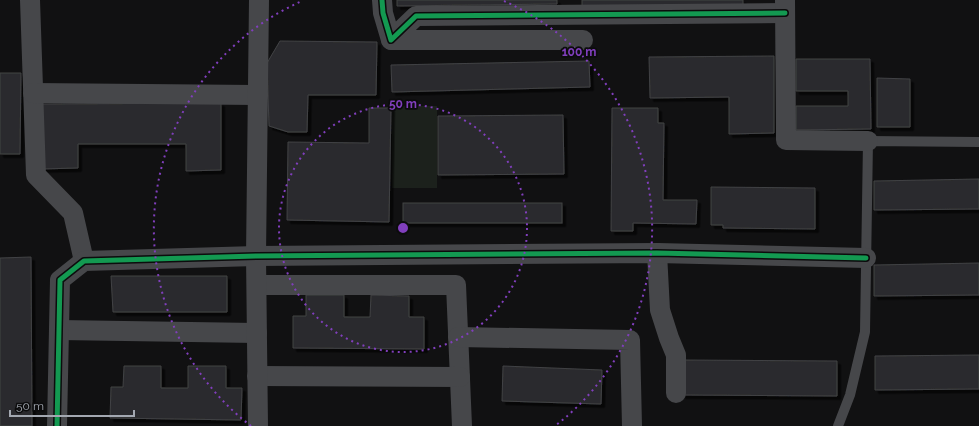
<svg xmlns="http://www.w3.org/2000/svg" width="979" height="426" font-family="Raleway,sans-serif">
  <defs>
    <filter id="shadow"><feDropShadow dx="3.5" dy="3.5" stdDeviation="0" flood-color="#0009"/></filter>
  </defs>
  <rect width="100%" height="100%" fill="#111112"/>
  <rect fill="#1c211c" x="392" y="106" width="45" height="82"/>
  <g fill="#2c2c2d" stroke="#414245" filter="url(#shadow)">
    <polygon points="397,0 557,0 557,4 397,6"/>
    <polygon points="582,0 743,0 743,5 582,7"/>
    <polygon points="280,41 377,42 376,95 308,95 307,132 288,132 269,126 267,63"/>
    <polygon points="774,56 774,133 729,134 729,97 650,98 649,57"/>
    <polygon points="796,59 870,59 871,129 796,130 796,106 848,106 848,91 796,91"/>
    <polygon points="589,61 590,87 392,92 391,65"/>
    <polygon points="0,73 21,73 20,154 0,154"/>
    <polygon points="877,78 910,79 910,127 877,127"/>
    <polygon points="221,103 221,170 186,171 186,144 78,144 78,168 41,169 41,104"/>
    <polygon points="369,108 391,108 389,222 287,220 288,142 369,143"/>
    <polygon points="612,108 658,108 658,123 664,123 663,200 697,200 696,224 633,223 633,231 611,231"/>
    <polygon points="563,115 564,174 438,175 438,116"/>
    <polygon points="979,179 979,209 874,210 874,181"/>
    <polygon points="711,187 815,188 815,229 723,228 723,225 711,225"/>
    <rect x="403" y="203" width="159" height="20"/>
    <polygon points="31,257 32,426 0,426 0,258"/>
    <polygon points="979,263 979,295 874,296 874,265"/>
    <polygon points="111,276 227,276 227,312 113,312"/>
    <polygon points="306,295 344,295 344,317 370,317 371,295 409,296 409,317 424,317 424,349 293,348 293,316 306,316"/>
    <polygon points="979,355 979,389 875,390 875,356"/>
    <polygon points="682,360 837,361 837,396 682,395"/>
    <polygon points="124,366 161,366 161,388 188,388 188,366 226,366 226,388 242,388 241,420 110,418 111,387 123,387"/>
    <polygon points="503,366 602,370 601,404 502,401"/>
  </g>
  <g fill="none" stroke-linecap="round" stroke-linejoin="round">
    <polyline stroke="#46474a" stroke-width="10" points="838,426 850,395 865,332 868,141 979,142"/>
    <g stroke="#46474a" stroke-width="20">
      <polyline points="30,0 36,175 73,213 84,261"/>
      <polyline points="382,0 383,13 391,40 416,16 785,13"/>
      <polyline points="785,0 786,140 868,141"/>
      <polyline points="391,40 583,40"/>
      <polyline points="33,93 258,95"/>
      <polyline points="657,253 660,310 669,338 676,355 676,393"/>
      <polyline points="257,285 456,285 462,426"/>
      <polyline points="59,330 257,333"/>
      <polyline points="458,337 630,340 632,426"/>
      <polyline points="257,376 460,377"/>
      <polyline points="57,426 60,280 84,261 256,256 657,253 866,258"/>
      <polyline points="258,426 256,256 259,0"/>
    </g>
    <defs>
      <g id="cycleway">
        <polyline points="382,0 383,13 391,40 416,16 785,13"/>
        <polyline points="57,426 60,280 84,261 256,256 657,253 866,258"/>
      </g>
    </defs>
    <use href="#cycleway" stroke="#0c0c0d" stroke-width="8"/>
    <use href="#cycleway" stroke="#139951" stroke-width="5"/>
  </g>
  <g fill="none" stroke="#813fbd" stroke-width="2" stroke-dasharray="2 4">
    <circle cx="403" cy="228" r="124"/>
    <path d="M251 426A249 249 0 0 1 302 1M504 1A249 249 0 0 1 555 426"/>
  </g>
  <circle cx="403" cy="228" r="6" fill="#813fbd" stroke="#0c0c0d" stroke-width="2"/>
  <g font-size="12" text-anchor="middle" font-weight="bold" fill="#813fbd" stroke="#0c0c0d" stroke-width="3.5" stroke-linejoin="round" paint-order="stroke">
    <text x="579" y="56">100 m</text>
    <text x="403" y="108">50 m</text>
  </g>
  <path d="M10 410v6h124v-6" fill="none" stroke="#a3a8b1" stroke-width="2"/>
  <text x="16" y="410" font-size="12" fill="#a3a8b1" stroke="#0c0c0d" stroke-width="3" paint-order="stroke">50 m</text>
</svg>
